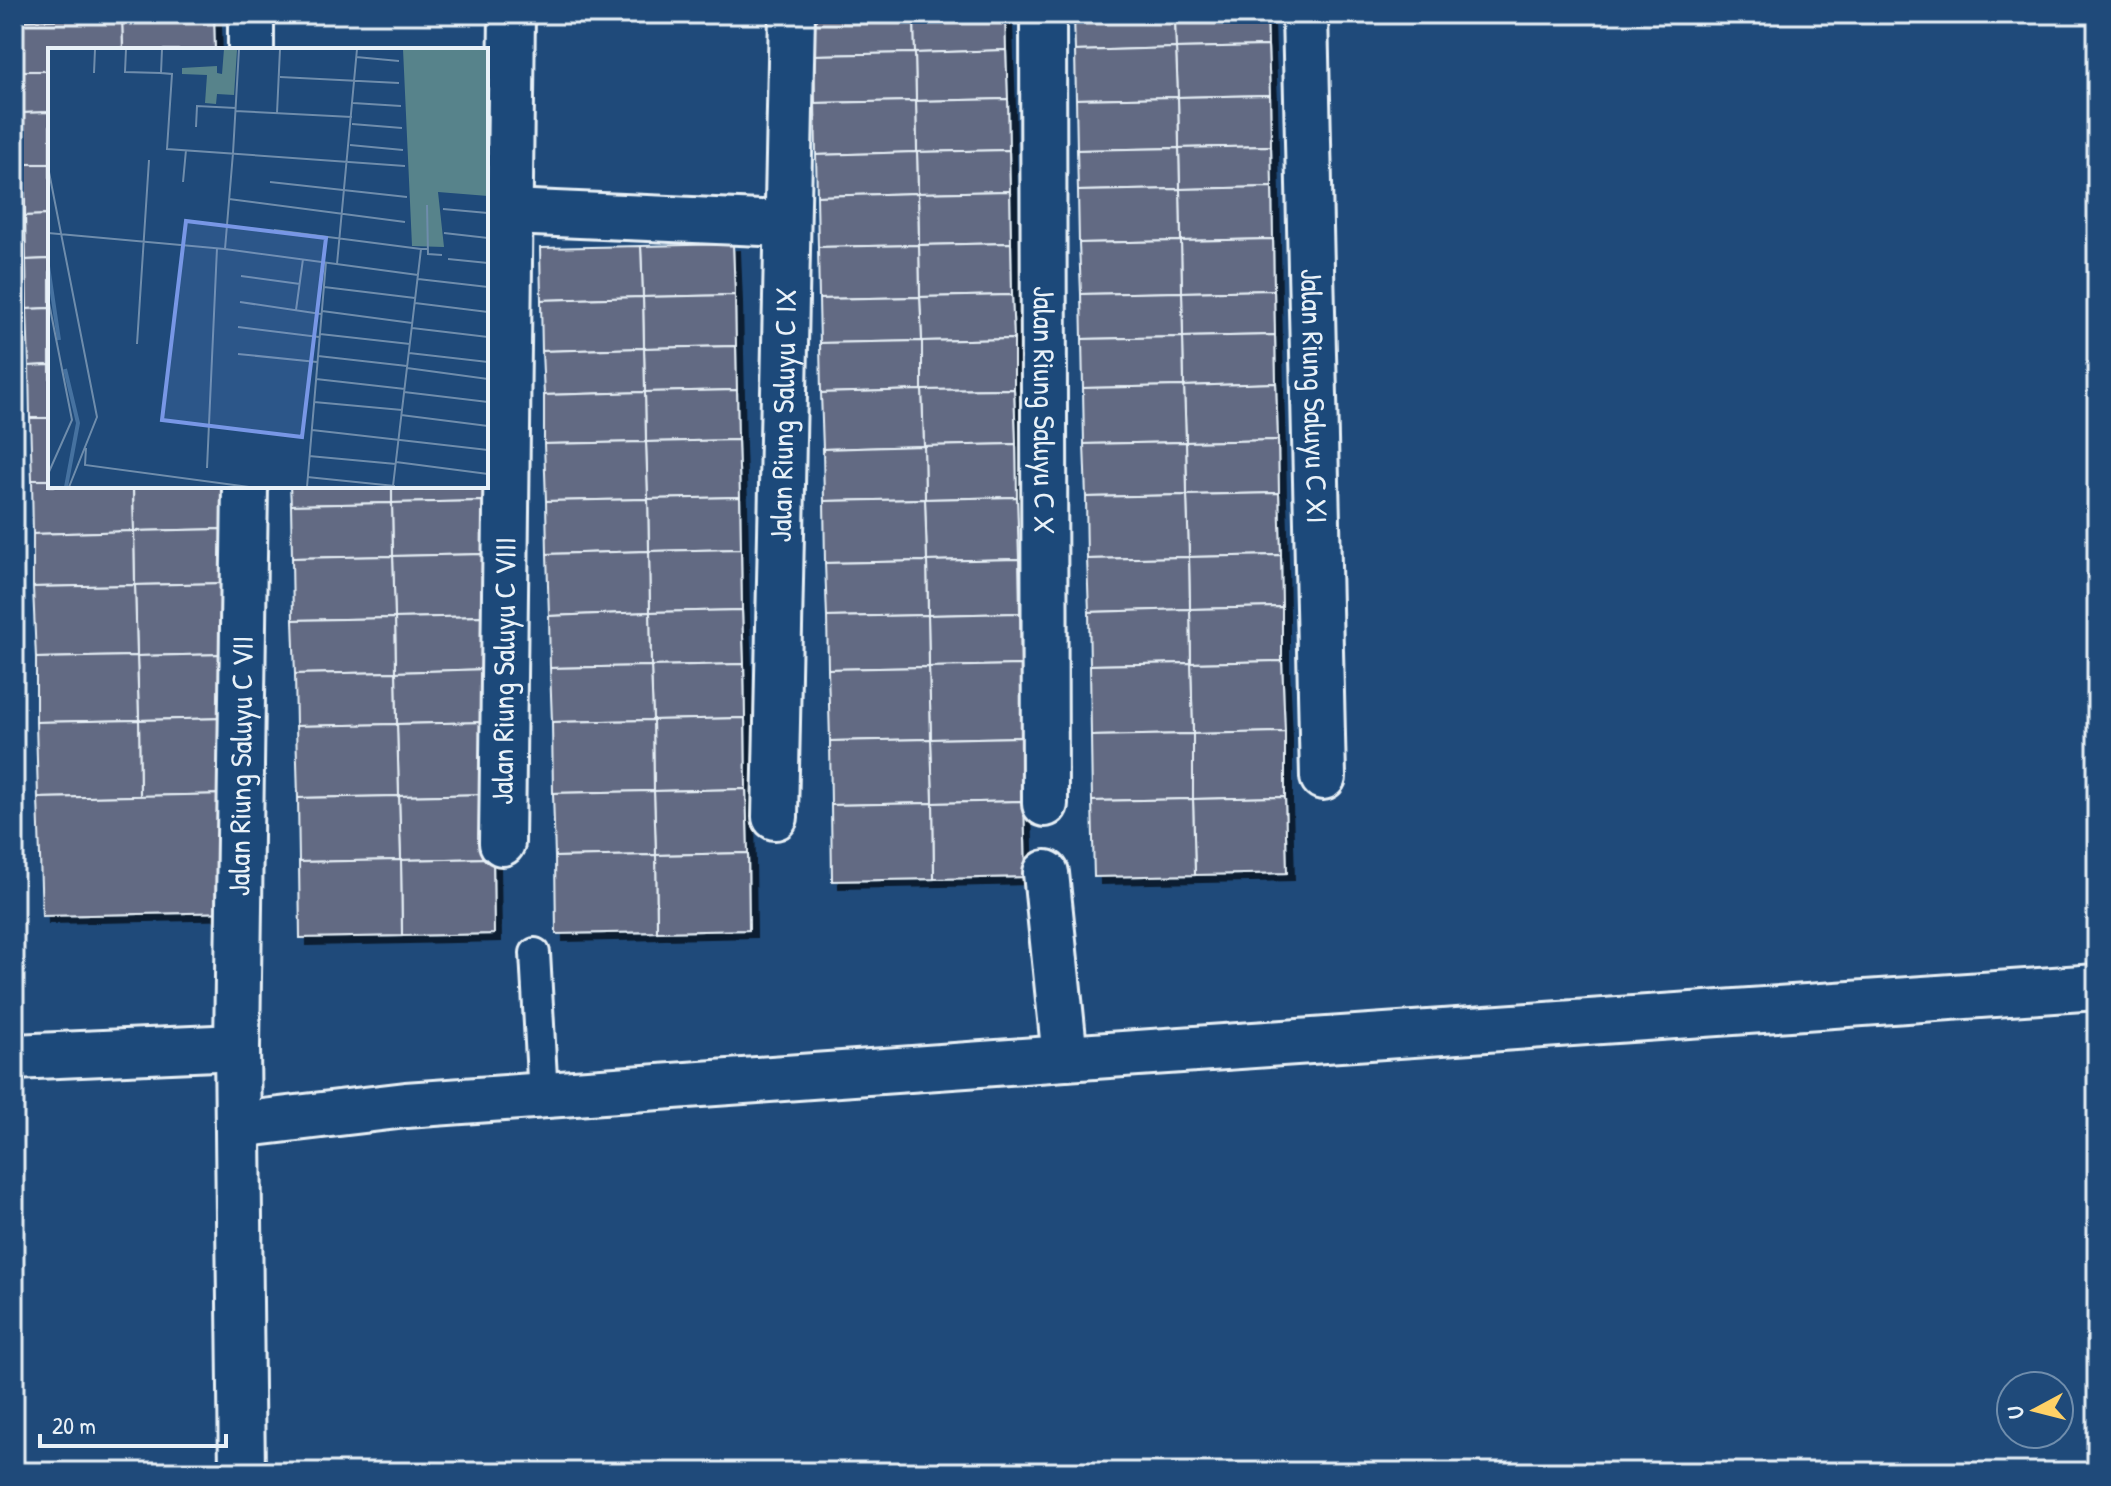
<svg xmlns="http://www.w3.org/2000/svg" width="2111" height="1486" font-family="'Patrick Hand',sans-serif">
  <defs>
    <filter id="shadow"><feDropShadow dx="7" dy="7" stdDeviation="0" flood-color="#0009"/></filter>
  </defs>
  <rect width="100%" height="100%" fill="#1f4a7a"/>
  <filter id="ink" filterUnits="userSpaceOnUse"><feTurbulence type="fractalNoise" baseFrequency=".0125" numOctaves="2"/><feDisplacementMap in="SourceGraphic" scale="16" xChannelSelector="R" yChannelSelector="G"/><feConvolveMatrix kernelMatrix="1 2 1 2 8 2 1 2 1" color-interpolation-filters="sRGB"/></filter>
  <g filter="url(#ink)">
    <g fill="#626b83" stroke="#e8f1f8" stroke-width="2" filter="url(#shadow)">
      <polygon points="20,14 122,14 122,18 21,21"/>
      <polygon points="122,14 214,14 214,17 122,18"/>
      <polygon points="812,14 914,14 915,53 814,55"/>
      <polygon points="914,14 1005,14 1006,50 915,53"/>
      <polygon points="1074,14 1175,14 1176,48 1075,51"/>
      <polygon points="1175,14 1267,14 1268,46 1176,48"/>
      <polygon points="214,17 215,50 123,50 122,18"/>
      <polygon points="122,18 123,50 50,50 50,71 22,71 21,21"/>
      <polygon points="1268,46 1270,95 1178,97 1176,48"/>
      <polygon points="1176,48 1178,97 1076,99 1075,51"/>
      <polygon points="1006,50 1008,99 916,101 915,53"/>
      <polygon points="915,53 916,101 815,103 814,55"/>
      <polygon points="22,71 50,71 50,112 23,113"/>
      <polygon points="1270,95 1271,146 1179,148 1178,97"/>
      <polygon points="1178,97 1179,148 1077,150 1076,99"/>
      <polygon points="1008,99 1009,150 917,152 916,101"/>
      <polygon points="916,101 917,152 816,155 815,103"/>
      <polygon points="50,112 50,164 24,164 23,113"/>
      <polygon points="1271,146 1272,187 1180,189 1179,148"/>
      <polygon points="1179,148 1180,189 1078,191 1077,150"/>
      <polygon points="1009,150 1010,191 918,193 917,152"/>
      <polygon points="917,152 918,193 817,196 816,155"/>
      <polygon points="24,164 50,164 50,215 25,216"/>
      <polygon points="1272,187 1273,239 1181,241 1180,189"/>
      <polygon points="1180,189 1181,241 1079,243 1078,191"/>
      <polygon points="1010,191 1011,243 919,245 918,193"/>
      <polygon points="918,193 919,245 818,247 817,196"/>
      <polygon points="50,215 50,259 26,260 25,216"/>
      <polygon points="1273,239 1274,290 1182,292 1181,241"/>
      <polygon points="1181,241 1182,292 1081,294 1079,243"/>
      <polygon points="1011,243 1012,295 920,297 919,245"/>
      <polygon points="733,244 735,295 643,297 641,246"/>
      <polygon points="919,245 920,297 819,299 818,247"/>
      <polygon points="641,246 643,297 541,300 540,248"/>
      <polygon points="50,259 50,308 27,309 26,260"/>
      <polygon points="1274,290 1275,335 1183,337 1182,292"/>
      <polygon points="1182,292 1183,337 1082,339 1081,294"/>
      <polygon points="735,295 736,346 644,348 643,297"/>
      <polygon points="1012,295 1014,339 922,341 920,297"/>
      <polygon points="643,297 644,348 542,351 541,300"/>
      <polygon points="920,297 922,341 820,343 819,299"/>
      <polygon points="50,308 50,365 29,366 27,309"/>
      <polygon points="1275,335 1276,383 1184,386 1183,337"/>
      <polygon points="1183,337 1184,386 1083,388 1082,339"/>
      <polygon points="1014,339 1014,389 922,390 922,341"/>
      <polygon points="922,341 922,390 821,393 820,343"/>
      <polygon points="736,346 737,390 645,392 644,348"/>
      <polygon points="644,348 645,392 544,395 542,351"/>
      <polygon points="50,365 50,418 30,418 29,366"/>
      <polygon points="1276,383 1278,440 1186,442 1184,386"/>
      <polygon points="1184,386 1186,442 1084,444 1083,388"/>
      <polygon points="1014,389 1016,444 924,446 922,390"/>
      <polygon points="737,390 738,440 646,442 645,392"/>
      <polygon points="922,390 924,446 823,449 821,393"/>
      <polygon points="645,392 646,442 544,444 544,395"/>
      <polygon points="30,418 50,418 50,480 32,480"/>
      <polygon points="738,440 740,497 648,499 646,442"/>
      <polygon points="1278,440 1279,493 1187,495 1186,442"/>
      <polygon points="646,442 648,499 546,501 544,444"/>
      <polygon points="1186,442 1187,495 1086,497 1084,444"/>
      <polygon points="1016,444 1017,497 925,499 924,446"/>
      <polygon points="924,446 925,499 824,501 823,449"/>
      <polygon points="32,480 50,480 50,486 133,486 134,531 33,534"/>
      <polygon points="133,486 225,486 225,529 134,531"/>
      <polygon points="290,486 392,486 392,503 291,505"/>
      <polygon points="392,486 484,486 484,501 392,503"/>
      <polygon points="1279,493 1281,555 1189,557 1187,495"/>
      <polygon points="1187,495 1189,557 1087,559 1086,497"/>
      <polygon points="740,497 741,549 649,551 648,499"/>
      <polygon points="1017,497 1019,559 927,561 925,499"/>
      <polygon points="648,499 649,551 547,554 546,501"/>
      <polygon points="925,499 927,561 825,563 824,501"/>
      <polygon points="484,501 485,554 393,556 392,503"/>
      <polygon points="392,503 393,556 292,558 291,505"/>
      <polygon points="225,529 227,583 135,585 134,531"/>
      <polygon points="134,531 135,585 33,587 33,534"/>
      <polygon points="741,549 742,610 650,612 649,551"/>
      <polygon points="649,551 650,612 549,616 547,554"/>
      <polygon points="485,554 487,616 395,618 393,556"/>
      <polygon points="1281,555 1282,607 1190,609 1189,557"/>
      <polygon points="393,556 395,618 293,620 292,558"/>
      <polygon points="1189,557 1190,609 1089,612 1087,559"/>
      <polygon points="1019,559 1020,613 928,615 927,561"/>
      <polygon points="927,561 928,615 827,617 825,563"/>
      <polygon points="227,583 228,654 137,656 135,585"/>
      <polygon points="135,585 137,656 36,658 33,587"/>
      <polygon points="1282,607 1282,661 1191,663 1190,609"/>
      <polygon points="1190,609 1191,663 1090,665 1089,612"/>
      <polygon points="742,610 744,664 651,666 650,612"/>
      <polygon points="650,612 651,666 550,668 549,616"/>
      <polygon points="1020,613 1021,665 929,667 928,615"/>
      <polygon points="928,615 929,667 828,669 827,617"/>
      <polygon points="487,616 488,669 396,672 395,618"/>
      <polygon points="395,618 396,672 295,674 293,620"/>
      <polygon points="228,654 230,718 139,720 137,656"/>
      <polygon points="137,656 139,720 36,722 36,658"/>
      <polygon points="1282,661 1285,732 1193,734 1191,663"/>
      <polygon points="1191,663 1193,734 1091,736 1090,665"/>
      <polygon points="744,664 745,718 653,720 651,666"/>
      <polygon points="1021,665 1023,737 931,739 929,667"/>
      <polygon points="651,666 653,720 552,722 550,668"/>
      <polygon points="929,667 931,739 830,741 828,669"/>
      <polygon points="488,669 489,722 397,724 396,672"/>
      <polygon points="396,672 397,724 296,726 295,674"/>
      <polygon points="230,718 232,794 140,796 139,720"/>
      <polygon points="745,718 746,789 654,791 653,720"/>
      <polygon points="139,720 140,796 38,798 36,722"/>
      <polygon points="653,720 654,791 553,793 552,722"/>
      <polygon points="489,722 491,794 399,796 397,724"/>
      <polygon points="397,724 399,796 298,798 296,726"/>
      <polygon points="1285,732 1285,797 1193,799 1193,734"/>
      <polygon points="1193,734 1193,799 1092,801 1091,736"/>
      <polygon points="1023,737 1024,801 933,803 931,739"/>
      <polygon points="931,739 933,803 831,805 830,741"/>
      <polygon points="746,789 748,853 656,855 654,791"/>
      <polygon points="654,791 656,855 555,857 553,793"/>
      <polygon points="232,794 235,912 42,916 38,798"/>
      <polygon points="491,794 493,858 401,860 399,796"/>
      <polygon points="399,796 401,860 299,862 298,798"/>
      <polygon points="1285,797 1287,873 1195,875 1193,799"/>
      <polygon points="1193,799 1195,875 1094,877 1092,801"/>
      <polygon points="1024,801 1026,877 934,879 933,803"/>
      <polygon points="933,803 934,879 832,881 831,805"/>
      <polygon points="748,853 749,930 657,932 656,855"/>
      <polygon points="656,855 657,932 556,934 555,857"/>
      <polygon points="493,858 494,934 402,936 401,860"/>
      <polygon points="401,860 402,936 300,938 299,862"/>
    </g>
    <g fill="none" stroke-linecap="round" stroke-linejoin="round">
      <defs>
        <polyline id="lane" points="535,953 543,1096"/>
        <g id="street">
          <path id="s1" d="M1043 14 1045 804"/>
          <path id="s2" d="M1305 14 1323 777"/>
          <polyline points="251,50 251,14"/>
          <polyline points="486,211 786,224"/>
          <path id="s3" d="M775 817 792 14"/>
          <path id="s4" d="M502 843 512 14"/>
          <polyline points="1046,873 1065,1058"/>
          <polyline points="14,1057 237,1047"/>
          <polyline points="238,1125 406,1105 1065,1058 2097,987"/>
          <path id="s5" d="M242 1472 237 1047 245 486"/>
        </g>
      </defs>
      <use href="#lane" stroke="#e8f1f8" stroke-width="34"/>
      <use href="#street" stroke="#e8f1f8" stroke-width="50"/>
      <use href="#lane" stroke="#1f4a7a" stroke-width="28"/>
      <use href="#street" stroke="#1f4a7a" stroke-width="44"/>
    </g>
  </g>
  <g text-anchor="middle" stroke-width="8" stroke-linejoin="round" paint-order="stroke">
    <g font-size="30" fill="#e8f1f8" stroke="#1f4a7a">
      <text dy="10" stroke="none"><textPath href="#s2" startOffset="382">Jalan Riung Saluyu C XI</textPath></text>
      <text dy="10" stroke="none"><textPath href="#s1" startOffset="396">Jalan Riung Saluyu C X</textPath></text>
      <text dy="10" stroke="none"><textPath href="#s3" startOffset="402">Jalan Riung Saluyu C IX</textPath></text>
      <text dy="10" stroke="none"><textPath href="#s4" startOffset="172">Jalan Riung Saluyu C VIII</textPath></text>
      <text dy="10" stroke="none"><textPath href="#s5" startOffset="706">Jalan Riung Saluyu C VII</textPath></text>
    </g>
  </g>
  <g transform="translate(48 48)">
    <rect width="440" height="440" fill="#1f4a7a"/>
    <path d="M176 1 189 2 186 47 169 46 168 56 157 55 159 27 134 26V20L169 18V25L174 26ZM355 1H440V148L390 144 396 199 364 198Z" fill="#57838b"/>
    <path fill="none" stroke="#4672a0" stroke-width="4" d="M0 218 11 292M17 321 30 375 18 439"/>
    <path fill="none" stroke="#6f8dac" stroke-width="2" d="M78 1 77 24 113 25M114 1 113 25 124 26 119 101 357 118M308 9 351 13M46 25 47 1M232 29 351 35M305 55 353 58M187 63 304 69M229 65 232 1M304 76 354 80M148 79 149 58 188 60M302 97 355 102M185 105 191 1M0 119 49 369 21 439M135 134 138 102M222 134 359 149M181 151 357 174M379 157 380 206 394 207M395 161 440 165M226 182 373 201M0 185 177 201 370 227M396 185 440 190M177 201 185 105M400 211 440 215M289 216 309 1M193 228 252 236M370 231 440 239M276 239 367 250M0 250 24 372 0 426M192 254 273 266M367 255 440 264M248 262 255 211M274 263 364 275M190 279 271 289M364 280 440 289M272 286 362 296M89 296 101 112M361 305 440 314M190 306 269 314M270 308 359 318M359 320 440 331M268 331 357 341M356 344 440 354M266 354 354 362M353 367 440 378M264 382 440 402M38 400 37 417 201 439M261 408 348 416M348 414 440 426M159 420 169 200M259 429 347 438M345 438 373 201H380M259 439 278 214"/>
    <path fill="#7897e6" fill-opacity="0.15" stroke="#7897e6" stroke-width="4" d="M138 173 278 190 254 389 114 372Z"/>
    <rect width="440" height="440" fill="none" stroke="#e8f1f8" stroke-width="4"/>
  </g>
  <rect width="2111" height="1486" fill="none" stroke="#1f4a7a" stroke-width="48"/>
  <rect x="24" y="24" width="2063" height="1438" fill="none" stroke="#e8f1f8" stroke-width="3" filter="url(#ink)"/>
  <g transform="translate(2035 1410) rotate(263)"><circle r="38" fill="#1f4a7a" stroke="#6f8dac" stroke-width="2"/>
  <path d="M0-6L14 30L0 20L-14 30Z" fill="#ffd166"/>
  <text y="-12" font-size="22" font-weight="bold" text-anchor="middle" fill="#e8f1f8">U</text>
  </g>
  <path d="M40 1434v12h186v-12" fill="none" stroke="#e8f1f8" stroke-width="4"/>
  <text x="52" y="1434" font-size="24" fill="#e8f1f8" stroke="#1f4a7a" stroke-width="6" paint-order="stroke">20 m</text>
</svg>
